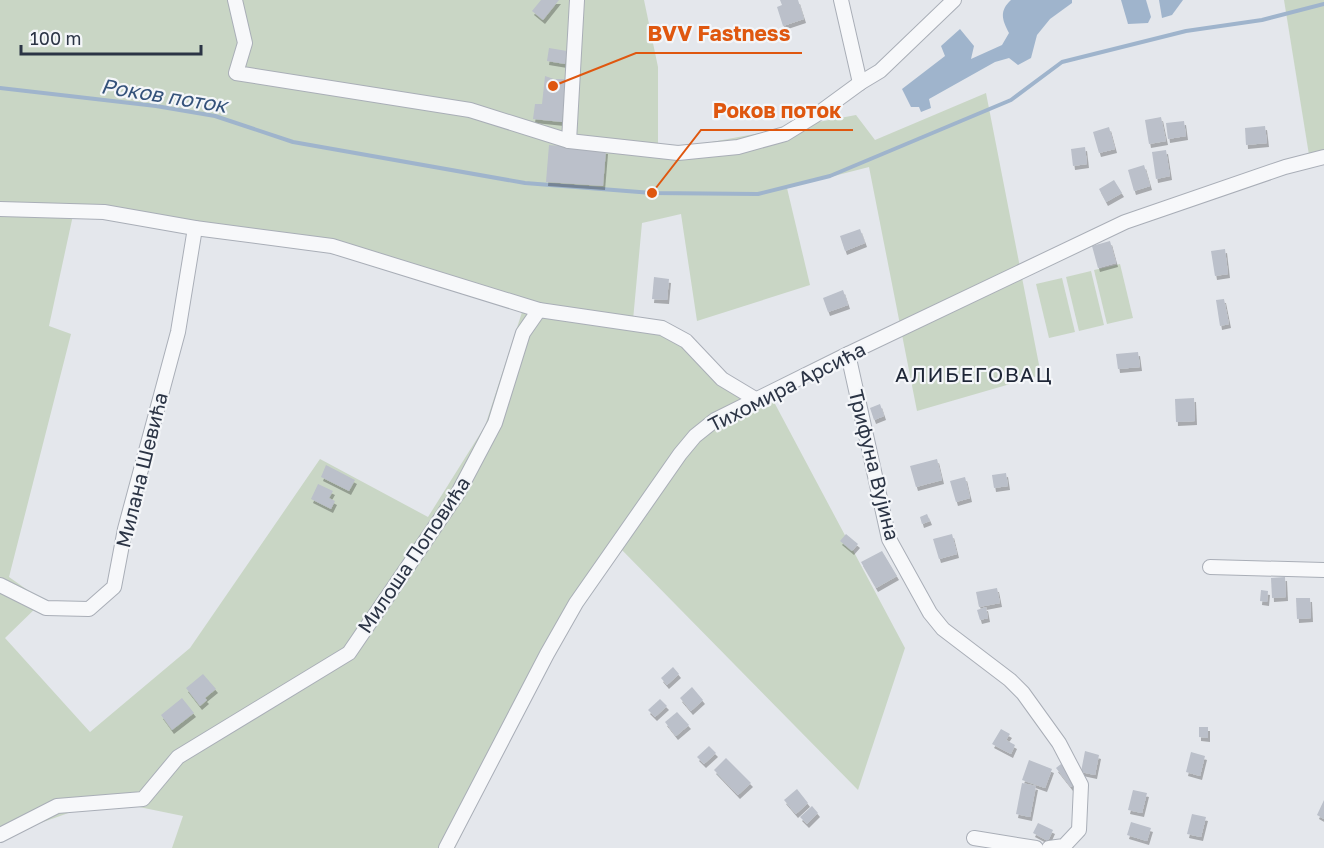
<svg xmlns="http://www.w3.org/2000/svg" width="1324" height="848" font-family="'Golos Text',sans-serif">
  <defs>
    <filter id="shadow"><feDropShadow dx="2" dy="4" stdDeviation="0" flood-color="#0004"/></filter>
  </defs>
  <rect width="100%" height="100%" fill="#e4e7ec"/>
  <g fill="#c9d6c5" fill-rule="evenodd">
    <path d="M0 0H644L658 67V152L856 115 875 140 986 93 1041 375 917 411 869 167 787 188 810 285 697 321 681 214 642 223 633 320 683 333 748 399 774 402 905 648 858 790 619 547 551 655 455 848H172L183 816 105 800 15 832 0 843ZM75 206 336 244 524 306 485 426 428 517 320 459 190 648 90 732 5 638 43 601 9 577 71 334 49 326Z"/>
    <polygon points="1284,0 1324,0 1324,151 1309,155"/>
    <polygon points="1120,264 1133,318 1107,324 1094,270"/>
    <polygon points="1091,271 1104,325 1079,331 1066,277"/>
    <polygon points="1062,278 1075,332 1049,338 1036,284"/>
  </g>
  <g fill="#9fb4cc">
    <path d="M1011 0H1072V3L1050 19 1037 35 1031 58 1018 65 1009 58 995 62 929 99 931 108 921 112 919 107H911L902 89 945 56 941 46 960 29 974 46 971 59 1002 45 1009 33C1002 20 999 11 1011 0Z"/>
    <polygon points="1121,0 1146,0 1151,17 1148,23 1128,24"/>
    <polygon points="1159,0 1183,0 1172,15 1162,18"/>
  </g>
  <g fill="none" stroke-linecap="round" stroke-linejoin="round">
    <polyline stroke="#9fb4cc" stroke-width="4" points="0,88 156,106 215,116 293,142 525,183 652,193 758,194 830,176 1011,100 1062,62 1186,31 1262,20 1324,4"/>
  </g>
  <g fill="#bbc0ca" filter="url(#shadow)">
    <polygon points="541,0 559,0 543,20 532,11"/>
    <polygon points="780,0 798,0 804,19 783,26 777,7 782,5"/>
    <polygon points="549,48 567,51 565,64 547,61"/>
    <polygon points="545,76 554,79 567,79 562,122 533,119 535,104 542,104"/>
    <polygon points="1161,117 1166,141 1149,144 1145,120"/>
    <polygon points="1184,121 1186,136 1168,139 1166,123"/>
    <polygon points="1265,126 1267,143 1246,145 1245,128"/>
    <polygon points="1109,127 1115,149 1099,153 1093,132"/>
    <polygon points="549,145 606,150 603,186 546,182"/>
    <polygon points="1085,147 1087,164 1073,166 1071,149"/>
    <polygon points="1166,150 1170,176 1156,179 1152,152"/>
    <polygon points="1144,165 1150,186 1134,191 1128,170"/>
    <polygon points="1114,180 1122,193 1106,202 1099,189"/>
    <polygon points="860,229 865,243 845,251 840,236"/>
    <polygon points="1110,241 1116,263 1098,268 1092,246"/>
    <polygon points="1225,249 1228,274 1215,276 1211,251"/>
    <polygon points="654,277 669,279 667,300 652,299"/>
    <polygon points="843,290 848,305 828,312 823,298"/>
    <polygon points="1224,299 1229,324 1220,326 1216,300"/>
    <polygon points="1138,352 1140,367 1118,369 1116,354"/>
    <polygon points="1194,398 1195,421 1176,422 1175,399"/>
    <polygon points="880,404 884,416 874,420 870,408"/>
    <polygon points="937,459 942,480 916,487 910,466"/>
    <polygon points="326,465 355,480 349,491 321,477"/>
    <polygon points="1006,473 1008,486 994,488 992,475"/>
    <polygon points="965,477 970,498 956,502 950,481"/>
    <polygon points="318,484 333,491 329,498 335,501 331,509 311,499"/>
    <polygon points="927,514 930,521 922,524 920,517"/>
    <polygon points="846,534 858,544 852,551 840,541"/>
    <polygon points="952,534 957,554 939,559 933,539"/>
    <polygon points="882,551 897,576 876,588 861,562"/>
    <polygon points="1285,577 1286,597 1272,598 1271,578"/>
    <polygon points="997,588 1000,603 979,607 976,592"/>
    <polygon points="1261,590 1268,591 1267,602 1260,601"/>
    <polygon points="1296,598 1310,598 1311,618 1297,619"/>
    <polygon points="986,607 988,618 980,620 977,610"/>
    <polygon points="673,667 679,674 667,685 661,678"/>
    <polygon points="203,674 216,689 205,698 207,700 200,706 186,688"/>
    <polygon points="692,687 703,700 691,711 680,698"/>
    <polygon points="182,698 194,713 172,730 161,715"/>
    <polygon points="660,699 667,706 655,717 648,710"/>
    <polygon points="677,712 689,725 676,736 665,722"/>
    <polygon points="1199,727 1208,727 1208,738 1199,737"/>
    <polygon points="1001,729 1010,734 1006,740 1015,745 1011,754 992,744"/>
    <polygon points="709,746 716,753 704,764 697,757"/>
    <polygon points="1085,751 1099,755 1095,775 1081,772"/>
    <polygon points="1191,752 1205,756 1200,776 1186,772"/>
    <polygon points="726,758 751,783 738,795 714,770"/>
    <polygon points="1029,760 1052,769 1045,788 1022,780"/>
    <polygon points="1061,764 1076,783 1071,787 1056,768"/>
    <polygon points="1022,783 1036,786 1030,817 1016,814"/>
    <polygon points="797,789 808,803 796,814 784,800"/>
    <polygon points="1133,790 1147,793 1142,813 1128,810"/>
    <polygon points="1324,800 1324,819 1317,815"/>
    <polygon points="812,806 818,813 807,824 800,817"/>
    <polygon points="1192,814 1206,817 1201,837 1187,834"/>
    <polygon points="1131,822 1151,828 1147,841 1127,835"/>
    <polygon points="1038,823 1053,830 1048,841 1033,833"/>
  </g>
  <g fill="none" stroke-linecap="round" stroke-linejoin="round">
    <defs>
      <g id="street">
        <polyline points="235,0 245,43 236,73 470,110 569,141 678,153 738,147 785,134 819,113 860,83 880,71 954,0"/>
        <polyline points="841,0 860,83"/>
        <polyline points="569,141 577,0"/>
        <polyline points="0,209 104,212 195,228 332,246 539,310 662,328 686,341 722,379 757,400"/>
        <polyline points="848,354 889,539 930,613 943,629 1010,680 1023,693 1059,743 1081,785 1079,830 1064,846 1049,848"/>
        <polyline points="1210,567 1324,570"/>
        <polyline points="0,585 46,608 89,609 114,587 125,529 178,332 195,228"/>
        <polyline points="0,835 57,806 143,799 178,757 349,653 458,493 495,423 523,333 539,310"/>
        <polyline points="974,838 1036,848"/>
        <polyline points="446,848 547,654 576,603 680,454 695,436 715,420 848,354 1125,222 1285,167 1324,157"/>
      </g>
    </defs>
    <use href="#street" stroke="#a9aeb7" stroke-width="16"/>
    <use href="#street" stroke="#f7f8fa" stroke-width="14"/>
  </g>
  <g text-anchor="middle" stroke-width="4.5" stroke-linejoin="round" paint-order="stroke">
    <g font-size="20" fill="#2b3445" stroke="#f4f6f9">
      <text transform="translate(787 387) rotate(-27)" y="7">Тихомира Арсића</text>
      <text transform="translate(874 465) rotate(76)" y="7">Трифуна Вујина</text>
      <text transform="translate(142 470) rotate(-76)" y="7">Милана Шевића</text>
      <text transform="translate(414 555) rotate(-56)" y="7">Милоша Поповића</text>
    </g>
    <g font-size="21" font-style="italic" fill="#34527a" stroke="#f4f6f9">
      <text transform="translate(164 96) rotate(9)" y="7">Роков поток</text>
    </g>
    <g font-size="21" letter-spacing="1.5" fill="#1d2536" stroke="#f4f6f9">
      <text x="974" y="382">АЛИБЕГОВАЦ</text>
    </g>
  </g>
  <path fill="none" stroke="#df570f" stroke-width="2" d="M553 86L636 53H802M652 193L701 130H853"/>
  <g fill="#df570f" stroke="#f4f6f9" stroke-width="2">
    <circle cx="553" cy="86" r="6"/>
    <circle cx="652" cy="193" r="6"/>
  </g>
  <g font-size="21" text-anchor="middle" font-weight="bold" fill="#df570f" stroke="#f4f6f9" stroke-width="4.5" stroke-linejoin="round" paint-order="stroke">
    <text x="719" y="41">BVV Fastness</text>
    <text x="777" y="118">Роков поток</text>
  </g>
  <path d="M21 45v9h180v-9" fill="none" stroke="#2b3445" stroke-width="3"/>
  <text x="30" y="45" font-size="18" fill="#2b3445" stroke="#f4f6f9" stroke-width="4.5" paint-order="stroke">100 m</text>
</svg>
